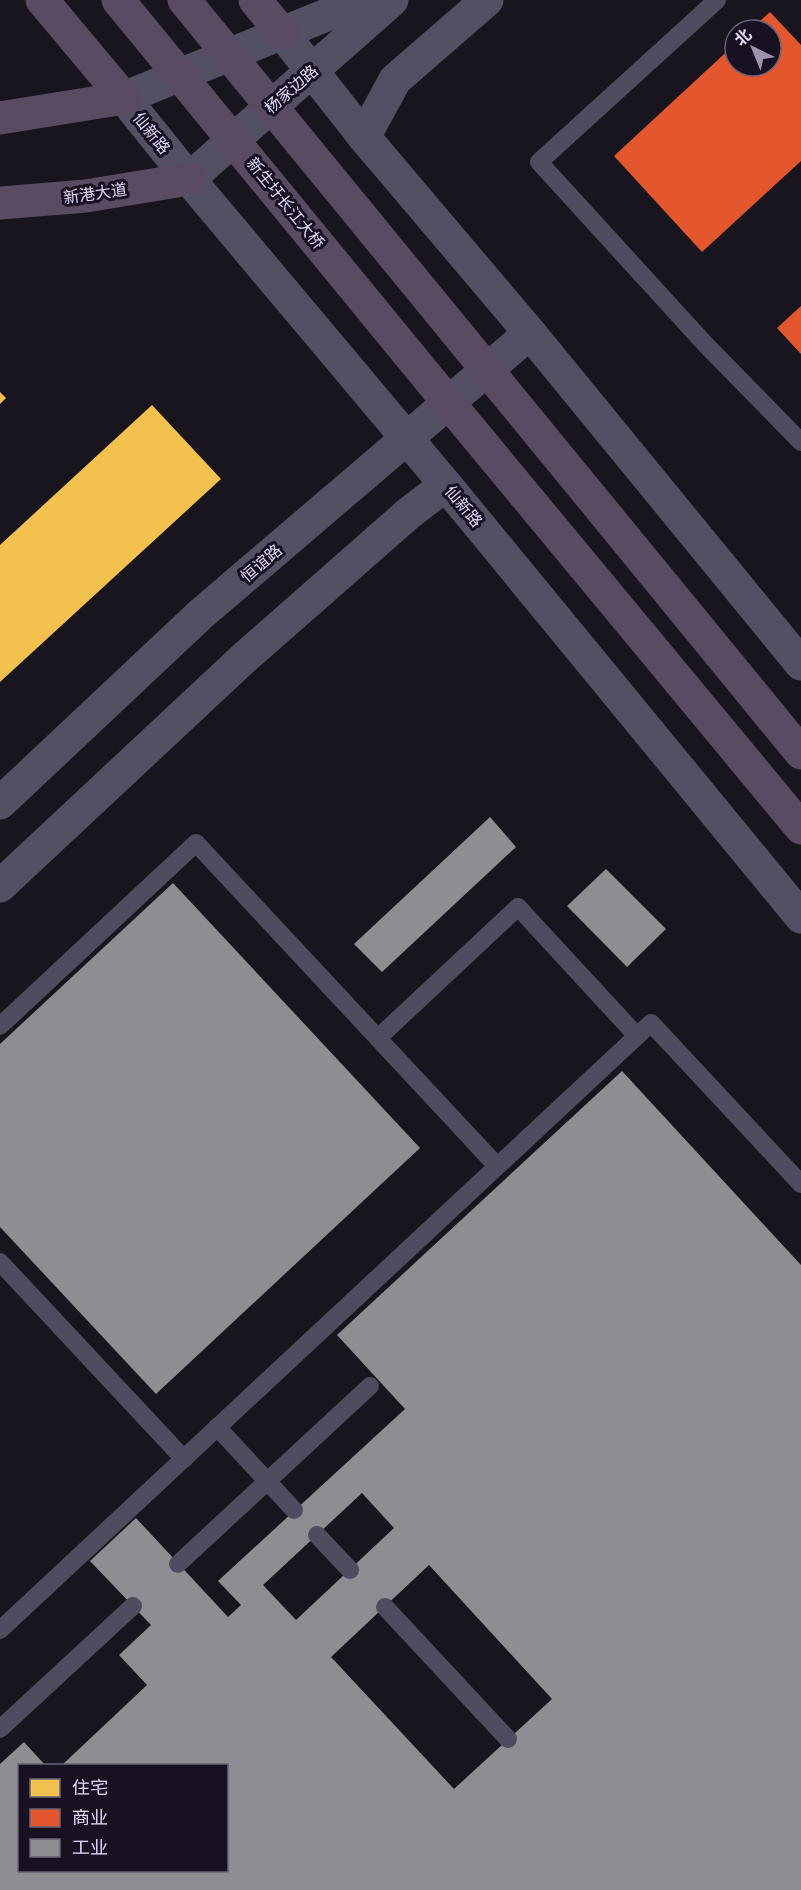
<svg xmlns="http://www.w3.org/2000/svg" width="801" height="1890" font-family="'Archivo Narrow','Noto Sans SC',sans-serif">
  <rect width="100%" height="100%" fill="#19151e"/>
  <g fill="#f2c14e">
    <polygon points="0,392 6,398 0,404"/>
    <polygon points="152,405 221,479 0,682 0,545"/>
  </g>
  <g fill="#e4572e">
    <polygon points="770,12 801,45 801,161 702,252 614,156 735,44 735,66 771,66 771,30 750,30"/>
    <polygon points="801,306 801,354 777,328"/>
  </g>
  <g fill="#8d8d92" fill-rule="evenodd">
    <polygon points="490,817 516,847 382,972 354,944"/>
    <polygon points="606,869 666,929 627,967 567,906"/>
    <polygon points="173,883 420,1148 156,1394 0,1227 0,1044"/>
    <path d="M622 1071 801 1265V1890H0V1764L24 1742 46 1766H20V1870H226V1766H61L147 1685 119 1655 151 1625 90 1561 136 1518 228 1617 241 1605 218 1581 405 1409 337 1335ZM362 1493 394 1528 296 1620 263 1585ZM429 1565 552 1699 454 1789 331 1657Z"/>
  </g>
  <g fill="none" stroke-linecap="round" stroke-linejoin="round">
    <g stroke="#504b5e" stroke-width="18">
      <polyline points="717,0 539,162 706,345 801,442"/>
      <polyline points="0,1026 196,843 497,1166"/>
      <polyline points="378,1038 518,907 637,1036"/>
      <polyline points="0,1262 184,1459"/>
      <polyline points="217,1427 294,1510"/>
      <polyline points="317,1535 350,1570"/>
      <polyline points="178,1564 370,1386"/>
      <polyline points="385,1607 508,1739"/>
      <polyline points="0,1630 651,1023 801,1184"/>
      <polyline points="0,1729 133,1606"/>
    </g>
    <g stroke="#545064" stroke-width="33">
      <polyline points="363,0 124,98 189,179 446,485 801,917"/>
      <polyline points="283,34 364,137 530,333 801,664"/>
      <polyline points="364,137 395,80 487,0"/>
      <polyline points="189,179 392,0"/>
      <polyline points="0,803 201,614 530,333"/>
      <polyline points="0,886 244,658 409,513 446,485"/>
    </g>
    <g stroke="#594c62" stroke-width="33">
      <polyline points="42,0 124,98"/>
      <polyline points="255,0 283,34"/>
      <polyline points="0,118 124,98"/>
      <polyline points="0,203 86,196 189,179"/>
      <polyline points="452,407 801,828"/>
    </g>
    <g stroke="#594c62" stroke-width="33">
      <polyline points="118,0 452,407"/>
      <polyline points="184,0 801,753"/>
    </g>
  </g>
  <g text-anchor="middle" stroke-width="6" stroke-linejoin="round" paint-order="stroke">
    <g font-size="16" fill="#e2d8fa" stroke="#181122">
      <text transform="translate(291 89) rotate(-41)" y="6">杨家边路</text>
      <text transform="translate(152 133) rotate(51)" y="6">仙新路</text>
      <text transform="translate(95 193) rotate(-8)" y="6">新港大道</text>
      <text transform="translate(286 203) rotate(51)" y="6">新生圩长江大桥</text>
      <text transform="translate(464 506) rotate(50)" y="6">仙新路</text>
      <text transform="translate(261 563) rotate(-41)" y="6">恒谊路</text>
    </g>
  </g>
  <rect x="18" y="1764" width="210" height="108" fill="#181122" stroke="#696178" stroke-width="1.5"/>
  <rect x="30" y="1779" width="30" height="18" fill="#f2c14e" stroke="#696178" stroke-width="1.5"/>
  <text x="72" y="1794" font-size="18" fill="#e2d8fa">住宅</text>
  <rect x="30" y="1809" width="30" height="18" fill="#e4572e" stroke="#696178" stroke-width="1.5"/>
  <text x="72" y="1824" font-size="18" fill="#e2d8fa">商业</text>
  <rect x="30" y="1839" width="30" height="18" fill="#8d8d92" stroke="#696178" stroke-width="1.5"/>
  <text x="72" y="1854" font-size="18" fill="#e2d8fa">工业</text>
  <g transform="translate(753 48) rotate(317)"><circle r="28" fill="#181122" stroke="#696178" stroke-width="1.5"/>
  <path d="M0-4.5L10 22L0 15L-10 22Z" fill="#9c94ad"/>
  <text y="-9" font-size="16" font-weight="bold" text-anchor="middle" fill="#e2d8fa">北</text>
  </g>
</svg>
